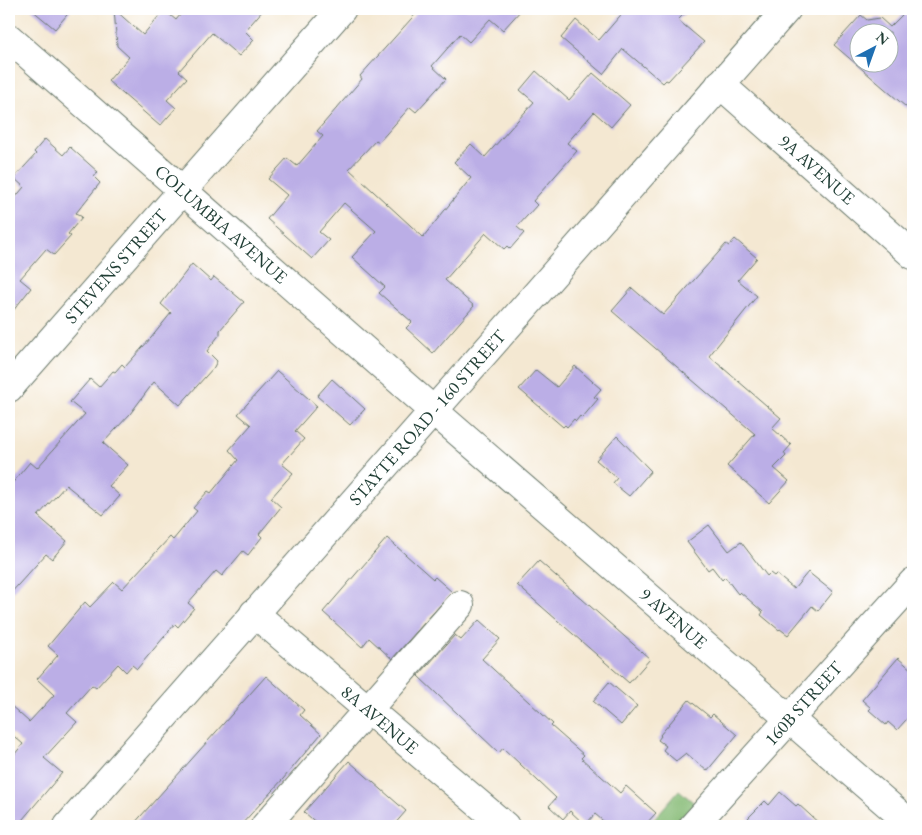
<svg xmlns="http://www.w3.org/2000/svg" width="922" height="835" font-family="'EB Garamond',serif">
  <rect width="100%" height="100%" fill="#fff"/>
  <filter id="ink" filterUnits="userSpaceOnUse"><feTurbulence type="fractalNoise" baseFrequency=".02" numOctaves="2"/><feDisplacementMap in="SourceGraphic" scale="10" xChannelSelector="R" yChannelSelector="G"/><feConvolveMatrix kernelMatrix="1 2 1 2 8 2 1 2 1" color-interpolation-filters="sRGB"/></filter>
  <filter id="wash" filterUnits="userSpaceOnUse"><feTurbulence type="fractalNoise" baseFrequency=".0096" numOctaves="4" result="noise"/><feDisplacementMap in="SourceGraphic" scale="20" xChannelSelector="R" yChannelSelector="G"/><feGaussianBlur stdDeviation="1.12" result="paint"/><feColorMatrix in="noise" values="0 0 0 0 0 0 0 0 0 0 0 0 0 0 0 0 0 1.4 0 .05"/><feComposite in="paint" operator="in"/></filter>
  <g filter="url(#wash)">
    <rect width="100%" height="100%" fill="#f4e8d2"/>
    <polygon fill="#86bb76" stroke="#527c55" points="679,790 715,821 712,826 648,826"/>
    <g id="blocks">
      <g fill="#bbaee6" fill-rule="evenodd">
        <polygon points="31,9 72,9 55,29"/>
        <polygon points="114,9 143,35 164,10 176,20 185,9 264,9 245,31 254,40 239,56 212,33 179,71 187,78 167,100 176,108 160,126 108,81 129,57 117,46"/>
        <polygon points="420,9 522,9 503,30 490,19 469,42 460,34 432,66 446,79 416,112 410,107 379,142 376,140 349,169 423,237 471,178 454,162 471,144 485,157 534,102 520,90 536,71 569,100 593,73 630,105 611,127 594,112 567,143 577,151 533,201 537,205 517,227 524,233 510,249 507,246 504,249 486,233 445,280 474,306 433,353 406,328 412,322 379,293 385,287 352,257 376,231 344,203 319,232 329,240 312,259 267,219 287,195 268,179 287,158 297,166 323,136 317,131 362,79 360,76"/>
        <polygon points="626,9 689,9 678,20 704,42 668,81 666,80 663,83 623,49 603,74 561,38 576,20 599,40"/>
        <path d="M904 13 913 22V113L834 45 861 15 867 20 880 18 890 27ZM860 32H890V62H860Z"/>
        <polygon points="45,139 63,155 70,147 98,172 94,177 100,183 76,213 82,217 68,234 71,236 54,255 46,249 20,279 31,288 9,316 9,205 24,187 14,178 36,154 34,152"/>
        <polygon points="735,239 757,258 738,280 757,296 709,356 781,418 772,428 791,445 784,453 786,456 774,468 789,481 769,503 727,466 755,434 612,311 632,288 663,315 726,244 729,246"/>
        <polygon points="192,264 211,281 214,277 244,302 220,330 220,334 207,351 217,361 214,367 180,405 154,382 130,414 103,443 128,465 109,486 120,496 103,515 66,485 38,516 67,541 52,559 46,554 9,595 9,487 30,462 37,468 85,414 70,402 90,379 99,387 113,371 115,372 122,364 125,367 151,338 171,313 161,304"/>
        <polygon points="575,366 601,389 594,397 598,399 582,418 580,416 576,421 574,419 567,427 565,425 563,427 519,389 536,370 557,387"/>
        <polygon points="277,371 317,406 295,431 304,439 282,464 293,473 271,498 281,507 259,534 262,537 248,555 243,551 222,576 216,571 188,603 194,608 178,627 175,624 137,669 132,665 126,672 118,664 96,688 92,685 67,713 77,722 44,758 62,773 17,826 9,826 9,761 23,744 9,732 9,704 29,722 54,695 37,679 58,655 48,646 85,602 90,607 114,582 122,589 170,537 173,540 197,511 193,508 208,491 211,493 238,460 229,450 251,425 238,414"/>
        <polygon points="332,379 365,409 350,425 317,396"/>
        <polygon points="617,436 651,471 629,496 613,483 617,478 596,460"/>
        <polygon points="709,525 729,551 741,542 767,576 770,573 774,576 776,574 794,589 808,572 833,592 818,611 812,606 788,635 780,629 779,630 761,615 763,612 740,592 738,594 725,577 722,580 712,567 708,570 687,542"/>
        <polygon points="387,538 433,579 435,577 452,592 392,659 369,638 362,647 323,612"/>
        <polygon points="539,561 650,659 629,683 517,585"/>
        <polygon points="479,620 500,639 482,659 553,724 551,726 584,755 581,758 620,793 626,786 656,813 644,826 609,826 595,814 585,825 570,811 563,819 549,806 556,798 503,748 499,753 418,676 455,635 461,640"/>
        <polygon points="898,658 913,671 913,712 897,730 888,722 886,725 869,710 871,708 862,700"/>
        <polygon points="266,676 304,710 300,715 321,734 283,779 240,826 132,826"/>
        <polygon points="609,682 637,706 621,725 593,701"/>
        <polygon points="689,700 710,717 713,714 737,735 707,771 686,753 676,761 663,750 666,746 658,740 661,736 660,735"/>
        <polygon points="349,761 406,811 393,826 320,826 304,812"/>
        <polygon points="780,792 796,806 798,804 822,826 757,826 748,818 765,801 769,805"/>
      </g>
    </g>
  </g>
  <g filter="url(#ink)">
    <use href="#blocks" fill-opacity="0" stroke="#6a796b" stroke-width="1"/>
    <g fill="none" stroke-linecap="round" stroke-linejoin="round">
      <defs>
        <g id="minor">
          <path id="s1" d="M9 38 434 411 913 826"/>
          <path id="s2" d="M720 84 913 255"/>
          <path id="s3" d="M9 388 342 9"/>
          <path id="s4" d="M254 613 505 826"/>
          <polyline points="265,826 460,605"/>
          <path id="s5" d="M693 826 913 582"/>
        </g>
        <g id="major">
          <path id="s6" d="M68 826 787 9"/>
        </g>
      </defs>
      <use href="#minor" stroke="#6a796b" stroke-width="30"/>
      <use href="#major" stroke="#6a796b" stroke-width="30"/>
      <use href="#minor" stroke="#fff" stroke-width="28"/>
      <use href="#major" stroke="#fff" stroke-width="28"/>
    </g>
  </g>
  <g text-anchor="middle" stroke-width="5" stroke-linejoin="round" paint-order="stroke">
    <g font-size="18" fill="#1f3d34" stroke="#fff">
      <text dy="6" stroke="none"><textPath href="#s2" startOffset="129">9A AVENUE</textPath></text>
      <text dy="6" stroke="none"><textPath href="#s1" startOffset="282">COLUMBIA AVENUE</textPath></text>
      <text dy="6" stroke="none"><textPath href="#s3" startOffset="162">STEVENS STREET</textPath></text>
      <text dy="6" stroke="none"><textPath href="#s6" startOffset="544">STAYTE ROAD - 160 STREET</textPath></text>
      <text dy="6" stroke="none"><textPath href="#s1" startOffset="882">9 AVENUE</textPath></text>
      <text dy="6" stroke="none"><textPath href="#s5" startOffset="165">160B STREET</textPath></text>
      <text dy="6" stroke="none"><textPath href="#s4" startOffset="165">8A AVENUE</textPath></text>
    </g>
  </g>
  <rect width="922" height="835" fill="none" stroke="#fff" stroke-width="30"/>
  <g transform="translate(874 48) rotate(41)"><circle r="24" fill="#ffffff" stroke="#a5b1ae"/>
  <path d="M0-4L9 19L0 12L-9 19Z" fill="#1f6fb2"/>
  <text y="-8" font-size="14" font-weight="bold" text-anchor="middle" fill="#1f3d34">N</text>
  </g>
</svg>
